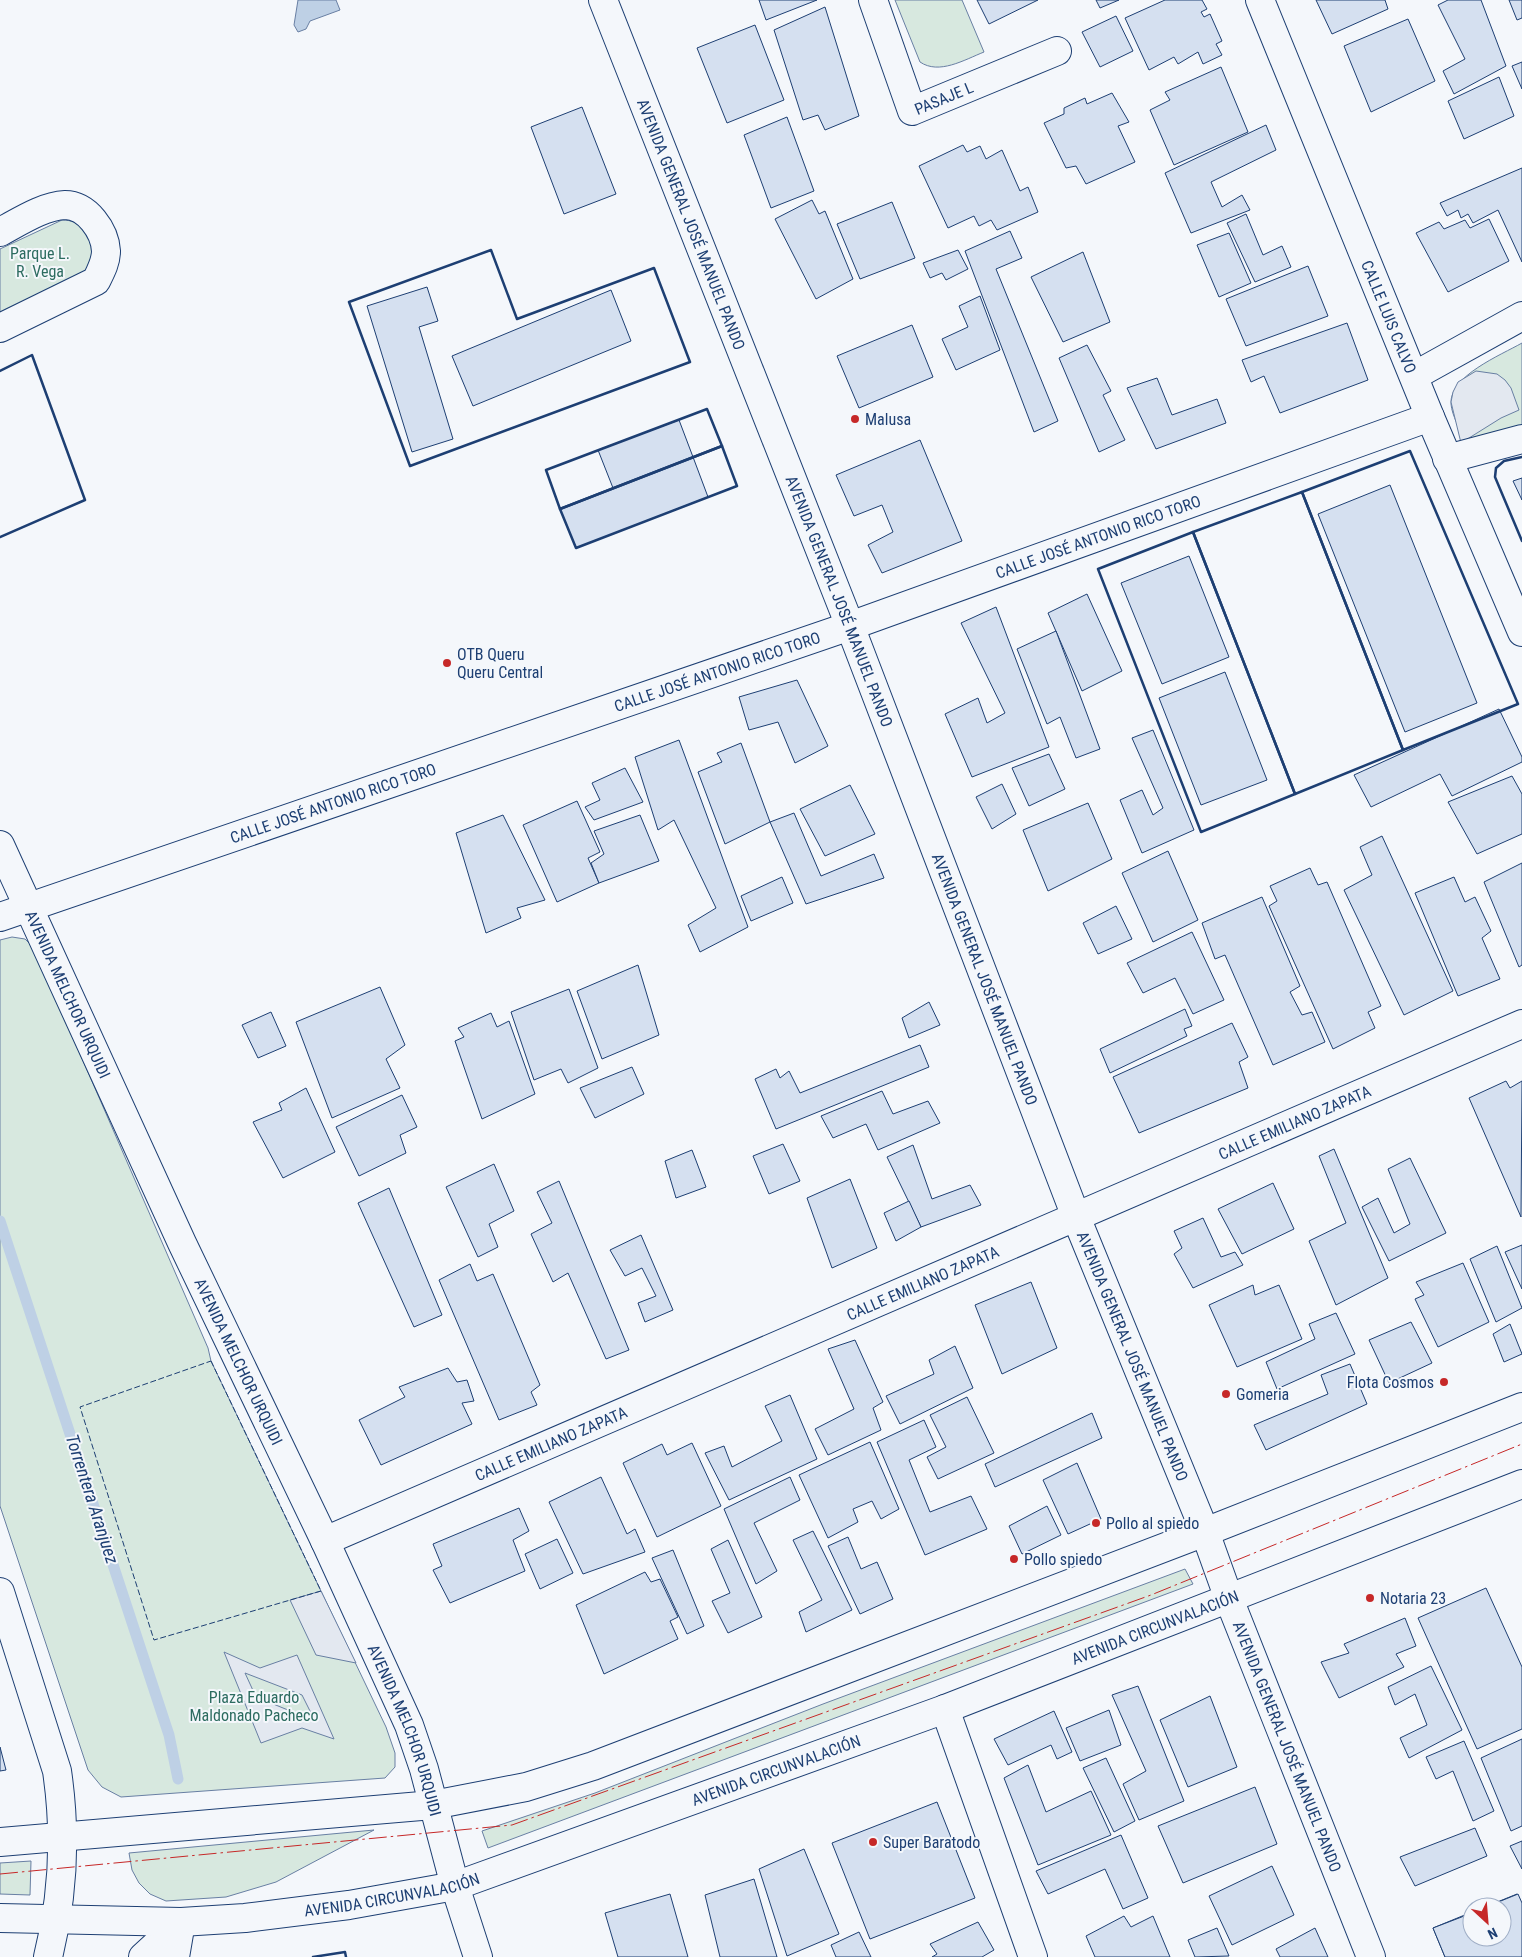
<svg xmlns="http://www.w3.org/2000/svg" width="1522" height="1957" font-family="'Roboto Condensed',sans-serif">
  <rect width="100%" height="100%" fill="#f4f7fb"/>
  <g fill="#d7e8df" stroke="#687fa3">
    <path d="M895 0H962L984 52C964 60 939 75 920 62Z"/>
    <path d="M62 220C81 220 86 232 96 247L87 273 0 314V249Z"/>
    <path d="M1522 343V426L1465 440C1460 429 1452 416 1451 404 1449 376 1501 355 1522 343Z"/>
    <polygon points="12,937 25,939 34,948 208,1348 211,1361 386,1727 395,1753 395,1767 385,1778 121,1797 102,1787 88,1770 0,1506 0,940"/>
    <polygon points="1185,1569 1193,1584 488,1848 482,1831 595,1793 823,1704"/>
    <polygon points="374,1830 276,1882 226,1897 166,1901 150,1894 139,1883 132,1870 129,1853"/>
    <polygon points="31,1861 30,1895 0,1894 0,1863"/>
  </g>
  <g fill="#e3e8f0" stroke="#687fa3" fill-rule="evenodd">
    <polygon points="1476,371 1497,374 1505,380 1511,388 1519,410 1501,418 1461,443 1451,402 1453,392 1458,382"/>
    <polygon points="321,1591 356,1663 316,1655 290,1600"/>
    <path d="M224 1652 260 1668 297 1655 334 1739 302 1728 261 1743ZM245 1673 302 1695 315 1721 256 1697Z"/>
  </g>
  <polygon fill="#bed0e5" stroke="#687fa3" points="298,0 336,0 340,10 310,21 306,29 298,32 294,25"/>
  <g fill="none" stroke-linecap="round" stroke-linejoin="round">
    <polyline stroke="#bed0e5" stroke-width="11" points="0,1221 169,1735 178,1779"/>
  </g>
  <g fill="#d5e0f0" stroke="#1d3f73">
    <polygon points="759,0 817,0 766,20"/>
    <polygon points="977,0 1038,0 989,24"/>
    <polygon points="1096,0 1119,0 1100,8"/>
    <polygon points="1165,0 1202,0 1207,9 1201,12 1204,17 1210,14 1222,41 1216,44 1222,55 1203,64 1198,52 1178,64 1174,57 1149,70 1125,18"/>
    <polygon points="1316,0 1385,0 1388,9 1332,34"/>
    <polygon points="1448,0 1481,0 1506,66 1454,94 1443,71 1465,59 1438,5"/>
    <polygon points="1509,0 1522,0 1522,18 1517,20"/>
    <polygon points="825,7 859,116 825,130 818,115 803,120 774,30"/>
    <polygon points="1116,16 1133,51 1100,67 1082,32"/>
    <polygon points="1408,19 1435,81 1371,112 1344,46"/>
    <polygon points="755,25 784,100 727,123 697,48"/>
    <polygon points="1522,62 1522,89 1512,66"/>
    <polygon points="1221,67 1248,132 1174,165 1150,110 1170,100 1165,92"/>
    <polygon points="1499,77 1514,116 1464,139 1448,101"/>
    <polygon points="1112,93 1129,122 1118,126 1135,162 1086,184 1076,166 1066,168 1044,123 1064,114 1064,108 1085,98 1087,104"/>
    <polygon points="582,107 616,194 564,214 531,127"/>
    <polygon points="787,117 814,191 771,208 744,135"/>
    <polygon points="1266,125 1276,150 1211,182 1222,207 1242,195 1250,210 1191,233 1165,173"/>
    <polygon points="963,145 967,152 980,146 986,159 1002,150 1020,191 1028,187 1038,212 997,230 991,220 979,226 974,216 948,228 919,166"/>
    <polygon points="1522,168 1522,262 1498,210 1473,223 1468,214 1461,218 1458,210 1447,216 1440,203"/>
    <polygon points="812,200 819,214 825,211 853,279 816,299 775,219"/>
    <polygon points="892,202 915,258 860,279 837,224"/>
    <polygon points="1246,214 1263,255 1282,246 1291,267 1255,282 1227,223"/>
    <polygon points="1489,219 1509,261 1448,292 1416,233 1439,222 1444,229 1465,220 1470,228"/>
    <polygon points="1010,231 1022,258 996,269 1058,421 1034,432 965,251"/>
    <polygon points="1229,233 1251,283 1219,297 1197,245"/>
    <polygon points="958,250 968,269 946,280 942,273 930,278 923,263"/>
    <polygon points="1083,252 1110,322 1063,342 1031,277"/>
    <polygon points="1308,266 1328,316 1246,346 1226,299"/>
    <polygon points="427,287 438,321 419,327 453,439 412,452 367,306"/>
    <polygon points="611,290 631,341 473,406 452,356"/>
    <polygon points="980,296 1000,350 956,370 942,339 968,327 959,306"/>
    <polygon points="1347,323 1368,380 1280,413 1264,376 1251,382 1242,360"/>
    <polygon points="912,325 933,377 859,408 837,356"/>
    <polygon points="1087,345 1111,391 1103,395 1125,440 1099,452 1059,358"/>
    <polygon points="1157,378 1172,415 1217,399 1226,423 1156,449 1127,388"/>
    <polygon points="679,420 693,457 613,488 598,450"/>
    <polygon points="920,440 962,541 882,573 868,545 893,532 882,505 854,516 836,475"/>
    <polygon points="693,457 708,497 576,548 560,509"/>
    <polygon points="1522,478 1522,500 1513,481"/>
    <polygon points="1390,485 1477,703 1405,732 1318,514"/>
    <polygon points="1189,556 1229,657 1162,684 1121,583"/>
    <polygon points="1087,594 1122,671 1082,691 1048,613"/>
    <polygon points="996,607 1049,747 972,777 945,714 978,698 987,723 1005,713 961,623"/>
    <polygon points="1056,631 1100,749 1076,758 1060,717 1047,724 1017,649"/>
    <polygon points="1225,672 1267,780 1201,805 1159,698"/>
    <polygon points="797,680 828,746 795,763 778,722 749,730 739,697"/>
    <polygon points="1499,709 1522,757 1522,762 1452,796 1440,774 1371,807 1354,775"/>
    <polygon points="1153,730 1194,830 1142,853 1120,800 1142,790 1153,815 1163,808 1132,738"/>
    <polygon points="679,740 748,927 700,952 688,925 716,908 674,820 658,830 635,757"/>
    <polygon points="741,743 770,822 725,844 698,772 722,762 717,753"/>
    <polygon points="1049,754 1065,789 1029,806 1012,768"/>
    <polygon points="625,768 643,802 594,820 585,807 600,800 592,783"/>
    <polygon points="1512,776 1522,794 1522,834 1477,854 1448,802"/>
    <polygon points="1002,784 1016,814 992,829 976,797"/>
    <polygon points="850,785 875,834 825,856 800,809"/>
    <polygon points="577,801 600,852 588,858 599,883 557,902 523,825"/>
    <polygon points="1088,803 1112,859 1048,891 1023,830"/>
    <polygon points="794,813 821,876 874,854 884,878 806,904 770,822"/>
    <polygon points="503,815 545,900 517,908 521,918 486,933 456,833"/>
    <polygon points="640,815 659,861 599,883 591,863 604,854 594,831"/>
    <polygon points="1382,836 1453,991 1404,1015 1344,890 1372,875 1360,847"/>
    <polygon points="1168,851 1198,920 1153,942 1122,873"/>
    <polygon points="1522,863 1522,965 1519,967 1484,882"/>
    <polygon points="1310,868 1318,885 1327,882 1381,1006 1368,1012 1375,1028 1333,1049 1269,906 1277,901 1270,886"/>
    <polygon points="782,877 793,903 751,921 741,896"/>
    <polygon points="1454,877 1465,902 1475,897 1491,931 1482,938 1500,979 1458,996 1415,893"/>
    <polygon points="1262,897 1300,986 1290,992 1302,1015 1312,1012 1325,1042 1273,1065 1225,955 1215,959 1202,923"/>
    <polygon points="1116,906 1132,939 1098,954 1083,923"/>
    <polygon points="1192,932 1224,1000 1193,1014 1175,978 1143,993 1127,963"/>
    <polygon points="638,965 659,1035 602,1059 577,991"/>
    <polygon points="380,987 405,1045 386,1059 400,1088 332,1118 296,1022"/>
    <polygon points="569,989 598,1068 568,1083 561,1069 534,1080 511,1012"/>
    <polygon points="929,1002 940,1025 909,1038 902,1018"/>
    <polygon points="1185,1009 1192,1026 1184,1029 1187,1036 1110,1073 1100,1049"/>
    <polygon points="271,1012 286,1046 258,1058 242,1025"/>
    <polygon points="491,1013 497,1027 509,1021 535,1094 482,1119 455,1041 464,1037 458,1028"/>
    <polygon points="1232,1023 1248,1057 1239,1062 1248,1088 1139,1133 1113,1077"/>
    <polygon points="920,1045 929,1067 776,1129 755,1079 776,1069 780,1078 789,1071 800,1093"/>
    <polygon points="632,1067 644,1094 595,1118 580,1088"/>
    <polygon points="1506,1081 1510,1088 1522,1081 1521,1217 1469,1098"/>
    <polygon points="306,1088 335,1152 283,1178 253,1122 282,1110 279,1103"/>
    <polygon points="882,1091 893,1114 928,1101 940,1123 878,1150 866,1124 833,1138 821,1116"/>
    <polygon points="402,1095 417,1127 400,1135 406,1153 359,1176 336,1127"/>
    <polygon points="783,1144 800,1181 769,1194 753,1156"/>
    <polygon points="913,1145 932,1199 970,1185 981,1205 921,1227 887,1157"/>
    <polygon points="1334,1149 1388,1278 1336,1305 1309,1241 1346,1223 1319,1156"/>
    <polygon points="692,1150 706,1187 676,1198 665,1161"/>
    <polygon points="1410,1158 1446,1233 1389,1261 1362,1207 1378,1198 1394,1233 1410,1224 1388,1169"/>
    <polygon points="494,1164 514,1211 489,1224 498,1247 478,1257 446,1187"/>
    <polygon points="850,1179 877,1248 832,1268 807,1198"/>
    <polygon points="559,1181 629,1350 606,1359 568,1273 553,1282 531,1234 552,1223 537,1192"/>
    <polygon points="1273,1183 1294,1229 1242,1254 1218,1209"/>
    <polygon points="389,1188 442,1315 414,1327 358,1203"/>
    <polygon points="909,1201 921,1227 896,1241 884,1213"/>
    <polygon points="1203,1218 1221,1257 1235,1252 1243,1265 1193,1288 1174,1254 1182,1248 1174,1231"/>
    <polygon points="641,1235 673,1310 645,1322 638,1303 656,1296 642,1268 625,1276 610,1250"/>
    <polygon points="1522,1245 1522,1289 1505,1252"/>
    <polygon points="1497,1246 1522,1308 1496,1322 1470,1259"/>
    <polygon points="1463,1263 1489,1322 1438,1347 1415,1299 1424,1295 1416,1282"/>
    <polygon points="470,1264 477,1281 493,1274 540,1385 531,1392 537,1405 499,1420 439,1280"/>
    <polygon points="1031,1282 1057,1348 1002,1374 975,1305"/>
    <polygon points="1253,1285 1255,1295 1279,1285 1302,1339 1237,1367 1209,1305"/>
    <polygon points="1336,1313 1355,1354 1277,1389 1266,1362 1315,1339 1309,1324"/>
    <polygon points="1411,1322 1432,1363 1389,1383 1369,1340"/>
    <polygon points="1510,1324 1522,1354 1504,1362 1493,1334"/>
    <polygon points="855,1340 883,1402 873,1408 881,1430 828,1455 815,1429 854,1409 828,1349"/>
    <polygon points="955,1346 973,1388 900,1424 886,1396 934,1374 929,1360"/>
    <polygon points="1350,1364 1367,1404 1266,1450 1254,1425 1328,1394 1321,1375"/>
    <polygon points="448,1368 457,1382 467,1380 474,1401 462,1403 472,1424 381,1465 359,1420 405,1397 399,1387"/>
    <polygon points="790,1395 817,1459 729,1500 705,1453 724,1446 732,1467 782,1441 765,1406"/>
    <polygon points="967,1397 994,1453 938,1479 927,1457 946,1447 930,1415"/>
    <polygon points="1092,1413 1102,1438 995,1487 985,1464"/>
    <polygon points="924,1420 936,1447 909,1460 930,1512 971,1496 987,1529 925,1555 877,1442"/>
    <polygon points="870,1442 899,1509 881,1519 872,1501 853,1509 858,1522 828,1538 799,1475"/>
    <polygon points="692,1443 721,1506 657,1537 623,1463 662,1444 667,1455"/>
    <polygon points="1077,1463 1101,1519 1068,1534 1043,1480"/>
    <polygon points="601,1477 627,1534 635,1529 645,1552 583,1574 549,1502"/>
    <polygon points="790,1477 800,1500 754,1523 777,1571 756,1584 724,1509"/>
    <polygon points="1047,1506 1061,1535 1022,1554 1009,1526"/>
    <polygon points="519,1508 529,1531 513,1540 525,1571 450,1603 433,1570 442,1566 433,1544"/>
    <polygon points="813,1531 852,1610 806,1632 799,1612 822,1600 793,1540"/>
    <polygon points="848,1537 861,1569 877,1562 893,1599 860,1614 828,1546"/>
    <polygon points="557,1539 573,1573 540,1589 525,1554"/>
    <polygon points="728,1540 762,1617 728,1633 712,1601 730,1593 711,1549"/>
    <polygon points="673,1550 704,1626 687,1634 652,1558"/>
    <polygon points="645,1572 651,1582 660,1579 678,1617 670,1621 678,1639 604,1674 576,1605"/>
    <polygon points="1486,1588 1522,1667 1522,1729 1477,1749 1418,1618"/>
    <polygon points="1405,1618 1416,1646 1396,1654 1404,1667 1339,1698 1321,1662 1349,1653 1344,1644"/>
    <polygon points="1431,1666 1462,1730 1409,1758 1400,1738 1427,1725 1415,1694 1395,1705 1388,1687"/>
    <polygon points="1138,1686 1184,1801 1139,1820 1123,1784 1146,1771 1112,1695"/>
    <polygon points="1210,1696 1237,1767 1188,1787 1160,1720"/>
    <polygon points="1109,1710 1121,1745 1080,1761 1066,1728"/>
    <polygon points="1054,1711 1072,1752 1057,1759 1051,1745 1008,1765 994,1739"/>
    <polygon points="1522,1739 1522,1826 1511,1831 1481,1758"/>
    <polygon points="1464,1741 1494,1811 1473,1821 1453,1771 1436,1779 1426,1757"/>
    <polygon points="0,1747 6,1770 0,1771"/>
    <polygon points="1106,1758 1135,1821 1114,1832 1083,1768"/>
    <polygon points="1028,1765 1046,1812 1091,1791 1111,1835 1038,1865 1004,1778"/>
    <polygon points="1255,1787 1277,1844 1183,1883 1158,1826"/>
    <polygon points="937,1802 975,1898 870,1939 832,1843"/>
    <polygon points="1475,1828 1487,1856 1415,1886 1400,1857"/>
    <polygon points="1121,1835 1148,1898 1123,1909 1105,1869 1048,1894 1036,1871"/>
    <polygon points="1522,1841 1522,1869 1510,1846"/>
    <polygon points="804,1849 839,1934 787,1956 759,1869"/>
    <polygon points="1272,1866 1294,1915 1232,1945 1209,1896"/>
    <polygon points="754,1879 777,1957 720,1957 705,1895"/>
    <polygon points="670,1894 688,1957 618,1957 605,1913"/>
    <polygon points="1517,1894 1522,1906 1522,1957 1445,1957 1433,1928 1472,1912 1472,1937 1502,1937 1502,1907 1485,1907"/>
    <polygon points="1518,1894 1522,1903 1522,1957 1445,1957 1433,1928 1472,1913 1472,1937 1502,1937 1502,1907 1486,1907"/>
    <polygon points="1124,1916 1131,1927 1153,1916 1170,1957 1095,1957 1086,1936"/>
    <polygon points="978,1922 994,1950 982,1957 932,1957 937,1954 930,1944"/>
    <polygon points="1217,1928 1229,1956 1195,1957 1188,1940"/>
    <polygon points="1315,1928 1328,1957 1280,1957 1276,1949"/>
    <polygon points="859,1932 871,1957 836,1957 831,1945"/>
  </g>
  <g fill="none" stroke-linecap="round" stroke-linejoin="round">
    <defs>
      <g id="minor">
        <path id="s1" d="M603 0 850 626 1076 1217 1205 1532 1229 1599 1371 1957"/>
        <path id="s2" d="M873 0 912 111 1057 51"/>
        <path id="s3" d="M1260 0 1430 417 1522 632"/>
        <path d="M0 232C19 222 43 206 65 205 87 205 105 231 106 251 106 262 101 271 96 281L0 328"/>
        <polyline points="1414,376 1522,316"/>
        <polyline points="1447,459 1522,439"/>
        <path id="s4" d="M0 917 850 626 1430 417"/>
        <path id="s5" d="M325 1541 1522 1024"/>
        <polyline points="945,1709 1033,1957"/>
        <polyline points="455,1886 478,1957"/>
        <polyline points="175,1957 181,1922"/>
      </g>
      <g id="major">
        <path id="s6" d="M0 845 182 1243 325 1541 409 1725 424 1769 455 1886"/>
        <path d="M0 1592 57 1771C66 1832 63 1897 48 1957"/>
        <polyline points="143,1957 181,1922"/>
      </g>
      <g id="highway">
        <polyline points="0,1842 433,1805 526,1787 593,1766 1205,1532 1522,1407"/>
        <path id="s7" d="M0 1918 181 1922 245 1918 349 1905 455 1886 945 1709 1522 1484"/>
      </g>
    </defs>
    <use href="#minor" stroke="#1d3f73" stroke-width="30"/>
    <use href="#major" stroke="#1d3f73" stroke-width="30"/>
    <use href="#highway" stroke="#1d3f73" stroke-width="30"/>
    <use href="#minor" stroke="#f4f7fb" stroke-width="28"/>
    <use href="#major" stroke="#f4f7fb" stroke-width="28"/>
    <use href="#highway" stroke="#f4f7fb" stroke-width="28"/>
    <polygon stroke="#1d3f73" stroke-width="1" stroke-dasharray="6 2.5" stroke-linecap="butt" points="211,1361 321,1591 154,1640 80,1407"/>
    <g stroke="#1d3f73" stroke-width="2.5">
      <polygon points="491,250 517,319 654,268 690,362 410,466 349,302"/>
      <polyline points="0,371 32,355 85,500 0,537"/>
      <polygon points="707,409 722,446 560,509 546,470"/>
      <polygon points="722,446 737,486 576,548 560,509"/>
      <polygon points="1410,451 1518,704 1403,750 1302,492"/>
      <polyline points="1522,457 1504,461 1496,468 1495,477 1522,541"/>
      <polygon points="1302,492 1403,750 1295,794 1193,532"/>
      <polygon points="1193,532 1295,794 1201,832 1098,569"/>
      <polyline points="313,1957 345,1952 346,1957"/>
    </g>
    <polyline stroke="#c62828" stroke-width="1" stroke-dasharray="18 4 2.5 4" stroke-linecap="butt" points="0,1874 512,1825 1151,1595 1522,1444"/>
  </g>
  <g fill="#c62828" stroke="#f4f7fb" stroke-width="2">
    <circle cx="855" cy="419" r="5"/>
    <circle cx="447" cy="663" r="5"/>
    <circle cx="1444" cy="1382" r="5"/>
    <circle cx="1226" cy="1394" r="5"/>
    <circle cx="1096" cy="1523" r="5"/>
    <circle cx="1014" cy="1559" r="5"/>
    <circle cx="1370" cy="1598" r="5"/>
    <circle cx="873" cy="1842" r="5"/>
  </g>
  <g text-anchor="middle" stroke-width="4" stroke-linejoin="round" paint-order="stroke">
    <g font-size="16" fill="#1d3f73" stroke="#f4f7fb">
      <text dy="6" stroke="none"><textPath href="#s2" startOffset="152">PASAJE L</textPath></text>
      <text dy="6" stroke="none"><textPath href="#s1" startOffset="241">AVENIDA GENERAL JOSÉ MANUEL PANDO</textPath></text>
      <text dy="6" stroke="none"><textPath href="#s3" startOffset="342">CALLE LUIS CALVO</textPath></text>
      <text dy="6" stroke="none"><textPath href="#s4" startOffset="1162">CALLE JOSÉ ANTONIO RICO TORO</textPath></text>
      <text dy="6" stroke="none"><textPath href="#s1" startOffset="646">AVENIDA GENERAL JOSÉ MANUEL PANDO</textPath></text>
      <text dy="6" stroke="none"><textPath href="#s4" startOffset="758">CALLE JOSÉ ANTONIO RICO TORO</textPath></text>
      <text dy="6" stroke="none"><textPath href="#s4" startOffset="352">CALLE JOSÉ ANTONIO RICO TORO</textPath></text>
      <text dy="6" stroke="none"><textPath href="#s1" startOffset="1051">AVENIDA GENERAL JOSÉ MANUEL PANDO</textPath></text>
      <text dy="6" stroke="none"><textPath href="#s6" startOffset="164">AVENIDA MELCHOR URQUIDI</textPath></text>
      <text dy="6" stroke="none"><textPath href="#s5" startOffset="1056">CALLE EMILIANO ZAPATA</textPath></text>
      <text dy="6" stroke="none"><textPath href="#s5" startOffset="651">CALLE EMILIANO ZAPATA</textPath></text>
      <text dy="6" stroke="none"><textPath href="#s1" startOffset="1456">AVENIDA GENERAL JOSÉ MANUEL PANDO</textPath></text>
      <text dy="6" stroke="none"><textPath href="#s6" startOffset="569">AVENIDA MELCHOR URQUIDI</textPath></text>
      <text dy="6" stroke="none"><textPath href="#s5" startOffset="246">CALLE EMILIANO ZAPATA</textPath></text>
      <text dy="6" stroke="none"><textPath href="#s7" startOffset="1204">AVENIDA CIRCUNVALACIÓN</textPath></text>
      <text dy="6" stroke="none"><textPath href="#s6" startOffset="974">AVENIDA MELCHOR URQUIDI</textPath></text>
      <text dy="6" stroke="none"><textPath href="#s1" startOffset="1876">AVENIDA GENERAL JOSÉ MANUEL PANDO</textPath></text>
      <text dy="6" stroke="none"><textPath href="#s7" startOffset="799">AVENIDA CIRCUNVALACIÓN</textPath></text>
      <text dy="6" stroke="none"><textPath href="#s7" startOffset="394">AVENIDA CIRCUNVALACIÓN</textPath></text>
    </g>
    <g font-size="16" fill="#2c6c60" stroke="#f4f7fb">
      <text x="40" y="259">Parque L.<tspan x="40" dy="18">R. Vega</tspan></text>
      <text x="254" y="1703">Plaza Eduardo<tspan x="254" dy="18">Maldonado Pacheco</tspan></text>
    </g>
    <g font-size="16" fill="#1d3f73" stroke="#f4f7fb" text-anchor="start">
      <text x="865" y="425">Malusa</text>
      <text x="457" y="660">OTB Queru<tspan x="457" dy="18">Queru Central</tspan></text>
      <text x="1434" y="1388" text-anchor="end">Flota Cosmos</text>
      <text x="1236" y="1400">Gomeria</text>
      <text x="1106" y="1529">Pollo al spiedo</text>
      <text x="1024" y="1565">Pollo spiedo</text>
      <text x="1380" y="1604">Notaria 23</text>
      <text x="883" y="1848">Super Baratodo</text>
    </g>
    <g font-size="18" font-style="italic" fill="#1d3f73" stroke="#f4f7fb">
      <text transform="translate(92 1499) rotate(72)" y="6">Torrentera Aranjuez</text>
    </g>
  </g>
  <g transform="translate(1487 1922) rotate(154)"><circle r="24" fill="#f4f7fb" stroke="#9eadc5"/>
  <path d="M0-4L9 19L0 12L-9 19Z" fill="#c62828"/>
  <text y="-8" font-size="14" font-weight="bold" text-anchor="middle" fill="#1d3f73">N</text>
  </g>
</svg>
